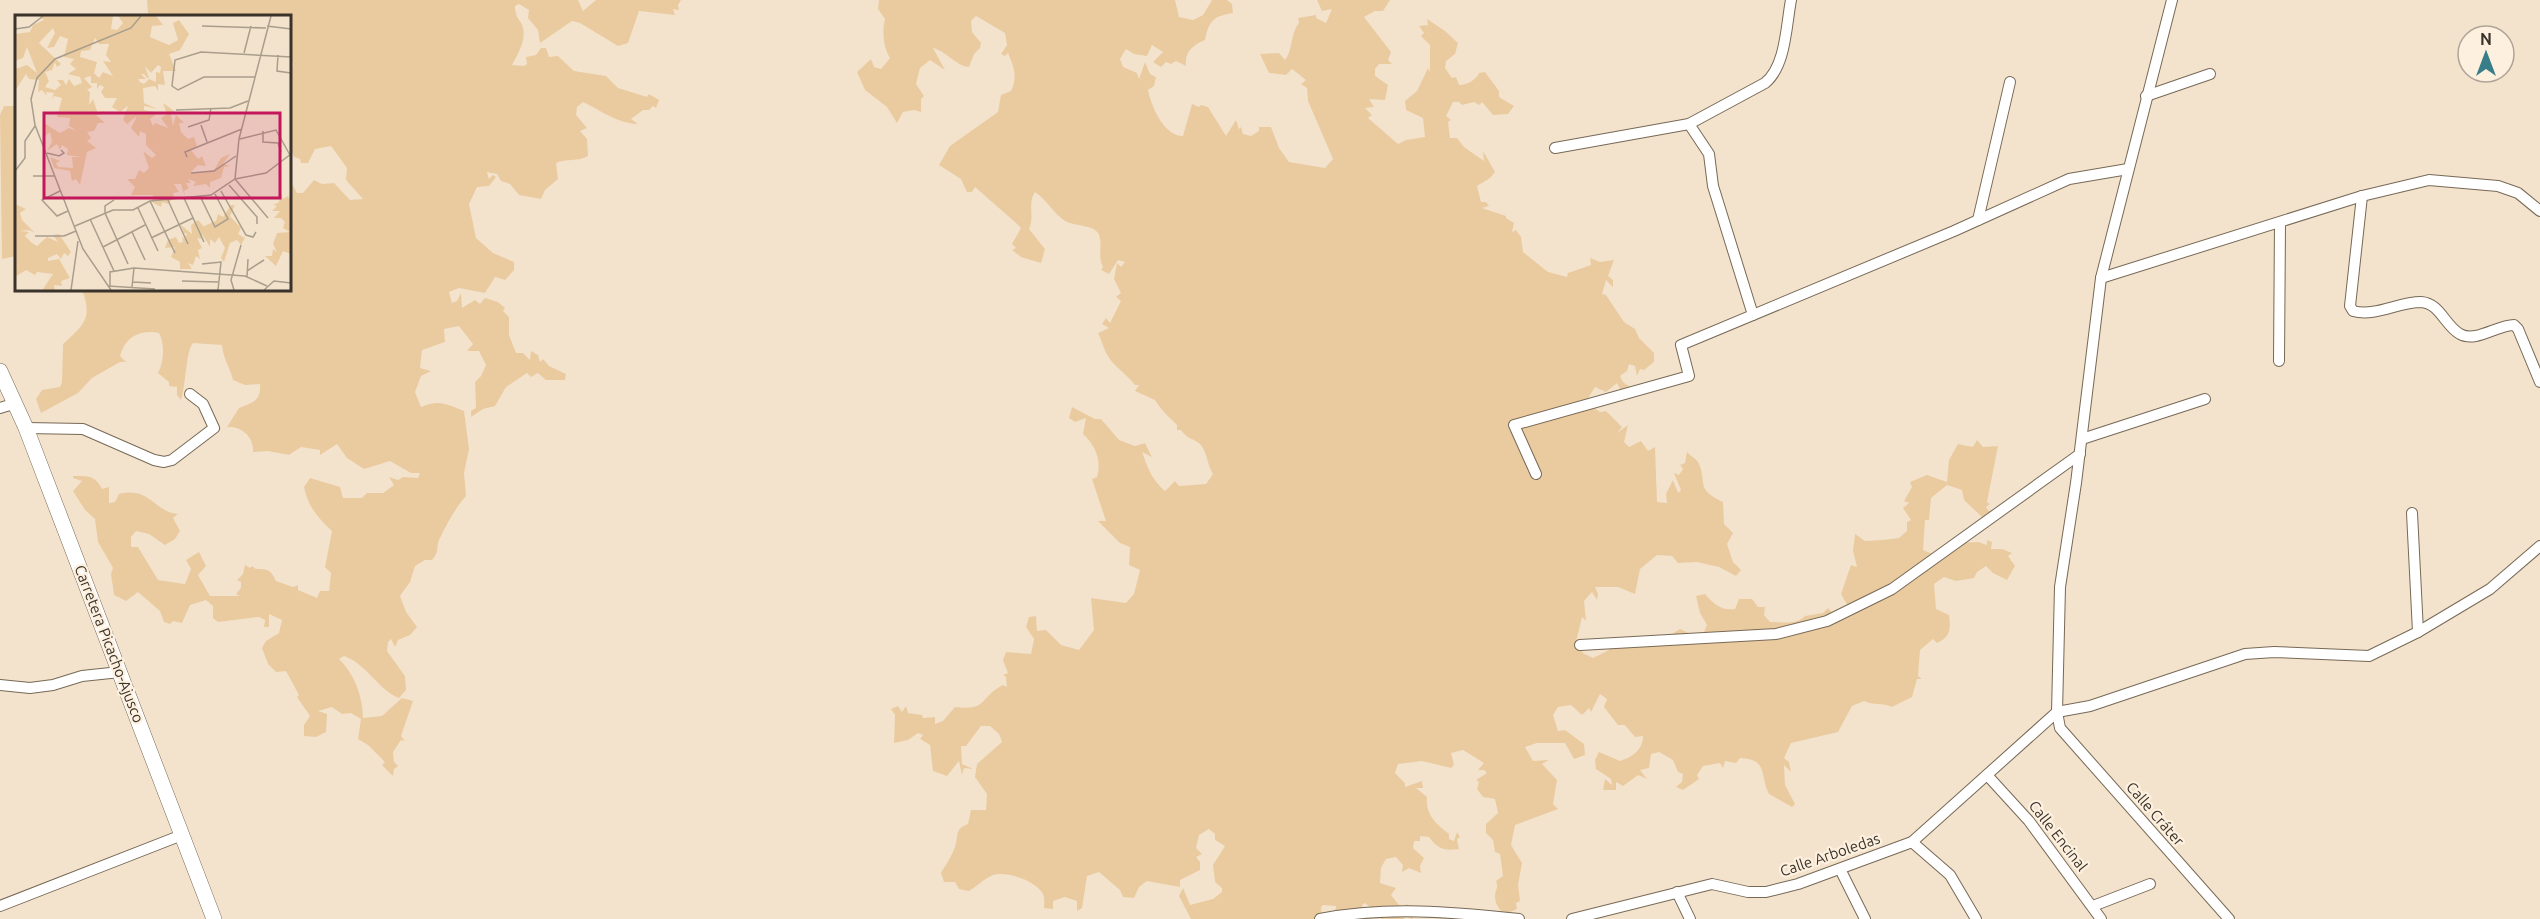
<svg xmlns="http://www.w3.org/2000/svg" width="2540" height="919" font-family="Ubuntu,sans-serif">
  <rect width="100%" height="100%" fill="#f3e3cd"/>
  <g fill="#eacba0">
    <path d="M147 0H578L583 11 596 0H681L678 5 679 10 673 9 675 15 639 11 628 43 618 46 580 23 572 21 540 43 538 30 528 18 529 10 519 4 515 6C516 22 521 18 523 28 526 41 518 54 512 65L524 66 527 64 526 57 536 55 541 48H546L549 57 558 56 574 71 606 76 618 88 647 97 649 94 659 100 656 108 653 106 649 110H643L631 119 638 124C616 123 602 111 583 102L577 107 576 115 587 128 580 131 587 139 588 156C578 162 567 158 556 163L558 179 545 190 541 199 519 195 510 184 501 181 497 174 487 172 489 179 493 175 496 177 489 186 477 187 469 204 476 238 493 253 514 262V270L505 280 495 277 485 293 459 288 449 292 452 303 457 301 461 293 462 308 475 300 480 304 485 298 498 302 505 308 503 311 509 317V335L516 353H523L530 360 531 351 538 355 540 362 543 359 549 366 566 374 565 380H546L538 373 531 377 527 373 506 387 495 406 483 409 471 417V411L476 408 475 382 481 376 486 365 479 351H467L473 344 459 326 444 329 445 342 422 350 420 368 431 371 421 376 415 392 421 407C439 399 447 404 464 411L469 449 464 473 466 496C454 510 448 522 440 538 435 547 441 550 432 560H425L415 566 410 582 400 596 406 612 417 627 410 635 398 640 395 647 391 639 388 642 387 651 405 676 406 690 399 698C377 689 367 664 344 656L339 659C354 673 363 697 363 718L382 716 402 698 413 701 401 736 405 741 401 740 393 752 394 762 398 766 394 769 393 776 382 765 385 762 368 745 358 739 361 719 351 713 342 714 332 707 318 711 327 714 326 732 316 737 304 736V725L310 716 297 697 299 695 286 671 276 672 268 664 262 648 266 641 279 633 282 620 269 614V627H264L265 620 259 617 218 622 213 618V606L206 600 190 605 182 623 173 621 170 624 164 622 160 611 138 592 126 601 114 595 111 574 113 568 98 542 95 519 85 510 73 491 82 481 73 478V476C88 476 95 475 102 489L109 487V503L115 502 119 494C150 486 154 512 178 514L173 518 180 531 175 539 165 545 149 534 136 531 131 537V547H138L158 580 185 584 191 569 186 560 199 552 206 566 198 575 210 596H240L236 594 241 588V582L237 580 243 574 245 565 250 568 252 566 256 569C268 569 271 570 276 581L293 587 298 585V590L317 598 320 591H329L331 573 325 567 332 531C318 518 308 507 304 487L310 478 340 487 343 498H362L367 493H383L394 485 389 477 398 480 403 477 418 478 420 473H411L390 461 364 469 347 458 337 444 320 455V450L301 447 289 455 268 451 253 452C254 437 242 426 227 427L239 408C253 402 261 402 260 384L245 385 233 380C230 367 223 359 222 345L193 343C186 350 186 385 181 400L177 395V387L169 386V382L158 373C164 362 165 344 159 333 140 329 125 337 120 356L126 362H120L92 378 78 393 41 413 36 399 42 390 60 387 62 382 63 344C84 325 93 318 82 290H290V180L297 193H303L314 180 322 184 334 183 350 200 363 199 346 180 347 168 331 146 315 149 308 163H301L300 159 294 157 290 146V75L293 64 290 62V16H142L148 14Z"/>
    <path d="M879 0H1175L1179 17 1193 20 1203 15 1212 0H1227L1232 4 1233 13C1214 16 1209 20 1205 40 1193 45 1184 52 1186 66L1176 61 1171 64 1166 62 1161 67 1153 62 1163 52 1152 45 1147 56 1134 54 1126 49 1120 59 1123 67 1137 73 1139 79 1145 62 1150 74 1156 77 1154 86 1148 90C1152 108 1164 136 1183 136L1192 104 1199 107 1201 105 1208 107 1226 136 1236 120 1239 129 1241 127 1243 134 1251 136 1259 131V127H1271L1279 148 1289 162 1325 168 1333 159 1308 101 1307 88 1301 84 1306 80 1292 69 1286 75 1269 73 1260 54 1279 53 1285 60C1293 50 1290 34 1299 23L1298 18 1316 15V18L1326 23 1332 9 1322 11 1317 0H1390L1383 11H1375L1364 17 1391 52 1388 60 1392 64H1379L1375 69V76L1388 85 1385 100 1369 99 1374 107 1365 108 1372 115 1368 118 1398 144 1406 140 1425 137 1423 118 1406 110 1405 101 1417 91 1428 68 1430 72V45L1421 36 1424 33 1419 26 1428 25 1427 19 1445 31 1458 43 1455 54 1446 61 1445 68 1452 78 1456 77 1459 85C1467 85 1476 80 1479 73L1485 72 1499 91V97L1514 106 1508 114 1493 115 1482 102 1479 105 1474 102 1462 105 1459 102H1453L1446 116 1451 120 1448 122 1450 138H1457L1464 147 1484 161 1483 151 1495 172 1490 178 1477 186 1481 202H1486L1489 206 1482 208 1506 216V218L1514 223 1512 232 1516 230 1521 237 1523 252 1548 272 1567 277 1568 273 1591 265 1590 258 1600 262 1614 260 1608 276 1613 280V287L1606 280 1602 294 1606 295 1624 322 1635 329 1639 338 1654 353V362L1644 370 1640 369 1637 376 1635 366 1629 364 1627 371 1620 376 1623 382 1630 387 1621 391 1617 383 1606 392 1595 387 1586 402 1600 412 1606 411 1622 427 1617 433 1628 425 1624 442 1629 447 1641 441 1648 451 1655 447 1657 502 1667 503 1666 494 1673 480 1678 493 1681 490 1674 473 1679 475 1683 469 1680 465 1685 463 1687 452C1690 455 1696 459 1698 462 1708 481 1694 489 1723 502L1724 524 1733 533 1727 544 1733 562 1741 570 1736 576 1719 567 1697 562 1678 563 1672 556 1657 555 1640 569 1635 594 1618 587H1595L1598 594 1597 600 1592 592 1584 601 1586 621 1582 617 1576 642 1583 653 1593 658 1609 650V647L1664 639 1680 629 1701 639 1707 625 1700 613 1696 596 1705 594C1714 604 1721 611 1735 609L1739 599H1752L1758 607H1765L1764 615 1770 622C1782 622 1797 625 1805 616L1823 613 1828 608 1835 616 1841 609 1853 615 1841 594 1851 565 1857 567 1853 551 1855 534 1865 541 1883 540 1899 538 1907 531V522L1911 520 1903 508 1909 503 1904 501 1912 487 1910 482 1927 475 1947 482 1949 460 1958 444 1973 447 1977 440 1983 447 1998 446 1987 502 1990 504 1986 507 1989 511 1994 510 1983 518 1964 500 1962 490 1947 485 1931 498 1929 520H1925L1923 550 1937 556 1938 549 1946 554 1954 543 1978 542 1987 545V540L1992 542 1991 549H2002L2012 553 2008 556 2015 566 2007 580 1993 573 1986 566 1977 572 1974 578 1956 581 1944 577 1934 584 1936 609 1949 615C1951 630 1950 637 1937 643L1933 639 1920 650 1918 676 1922 679H1917L1912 697 1892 707C1882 702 1874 706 1864 701L1852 706 1838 732 1791 743 1784 758 1789 762 1791 772 1784 765 1785 785 1795 804 1792 807 1769 794C1759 774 1769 760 1740 758L1736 763 1725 761 1723 768 1720 763 1703 766 1697 775 1699 779 1683 790 1676 787 1682 782 1683 774 1678 772 1673 760 1659 752 1651 754 1649 768 1640 770 1647 779 1638 775 1623 786 1616 782V790H1603L1605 779 1612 785 1611 779 1596 769 1595 760 1599 752 1620 761C1632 757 1643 750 1643 736L1635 737 1625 725H1618L1604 707 1607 699 1600 694 1591 712 1589 708 1582 715 1571 705 1558 707 1553 715 1558 731 1565 730 1584 744 1585 755 1574 759 1565 743H1537L1525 747 1533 761 1549 760 1542 764 1557 780 1553 804 1558 809 1515 825 1511 845 1522 863 1518 885 1520 901 1516 903 1517 909 1510 912 1508 919C1502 912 1495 906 1495 897 1495 889 1499 889 1496 881L1503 876 1500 854 1495 852 1493 840 1486 833V824L1498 813 1495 799 1483 797 1477 789 1479 782 1476 780 1487 773 1484 770H1478L1484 763 1463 750 1451 753 1454 765 1451 768 1422 761 1398 764 1395 773 1405 783V787L1422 781 1423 788H1416L1427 797C1425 814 1436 824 1449 834V839L1454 841 1457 832 1460 837 1457 839 1459 849C1444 851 1438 849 1429 837L1420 836V841H1414L1413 848 1424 858 1420 866 1421 873 1409 868 1402 872 1403 865 1396 857 1386 859 1381 868 1380 883 1396 888 1391 895 1399 905 1410 912 1405 904 1415 907 1416 914 1412 919 1405 916 1404 919H1381L1380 915 1365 903 1362 905 1364 913H1335L1336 906 1323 905 1321 907 1322 919H1191L1179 896 1183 888 1190 905 1213 899 1222 892V888L1215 882 1213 865 1225 846 1215 840V834L1209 829 1199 835 1196 848 1202 854 1196 857 1200 862V870L1180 880V887L1147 881 1139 887 1134 898 1123 897 1120 890 1099 872 1087 876 1082 908 1077 911V901L1065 897 1053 901V909L1044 908C1044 903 1045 899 1043 894 1036 881 1007 871 993 875 985 878 976 887 969 891L959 889 955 882H944L941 873C946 864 952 856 955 847 959 836 954 829 968 824L971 810H986L987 794 975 777 977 764 1002 742 999 734 990 726H981L966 746H961L962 764 973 769 964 768 962 775 959 761 947 776 933 771 930 745 920 739 923 735 918 733 908 740 894 743 895 715 891 709 898 706 902 712 906 706 908 713 922 715 923 718 935 717V724L943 721 955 707C989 711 979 697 1003 685L1007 687 1006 677 1003 675 1008 673 1003 660 1006 652 1031 654 1034 639 1026 627 1029 617 1036 616 1037 631 1046 630 1061 645 1079 650 1094 630 1091 598 1126 603 1134 594 1140 570 1129 565 1130 547 1120 543 1098 521H1106L1092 479 1097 477C1102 460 1095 445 1083 434L1086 418 1075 422 1069 418 1072 407 1095 419H1101L1119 440 1135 446 1145 443 1152 457 1142 452C1148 468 1151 479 1165 491L1175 481 1179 486 1206 484 1213 474C1207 464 1207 453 1201 445 1194 438 1188 440 1181 430H1177V425C1169 417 1160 409 1155 400L1135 391 1139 385H1135C1127 374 1114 367 1108 356 1103 348 1102 341 1098 333L1109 328 1102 324 1106 318 1110 323 1121 301 1116 297 1121 293 1114 279 1117 263 1121 267 1125 262 1118 260 1109 274 1101 270 1103 267C1097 256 1103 246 1099 235 1096 225 1074 226 1065 221 1053 213 1049 202 1035 192 1027 203 1035 217 1029 229L1045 249 1041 263 1021 257 1012 250 1016 248 1012 244 1021 228 1016 223 975 187 972 192H967L961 179 939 165 950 146 998 112 1001 95 1011 91C1018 76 1014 68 1008 53L1005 56 1001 54 1007 45 1005 33 976 16 971 21 972 32 981 43 980 48 974 54 969 67C956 66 946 51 933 48L945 70 930 60 920 68 916 84 924 96 921 99V112L914 110 903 112 897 123 887 107 865 90 857 72 871 59 874 67 881 69 890 58C883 47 882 30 885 19L878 9Z"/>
    <polygon points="4,106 16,106 16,256 2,259 0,115"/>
  </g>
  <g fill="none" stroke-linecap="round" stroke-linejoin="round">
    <defs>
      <g id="street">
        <polyline points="2172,0 2101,278 2076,483 2060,587 2057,712 2060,728 2229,919"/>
        <polyline points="2146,96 2210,74"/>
        <polyline points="1689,124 1709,154 1713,186 1753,315"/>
        <path d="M1555 148 1689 124 1765 83C1786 66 1786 26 1791 0"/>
        <path d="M2362 196 2350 306 2353 311C2376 317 2398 302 2421 302 2440 303 2445 326 2460 334 2476 343 2497 325 2514 325L2518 329 2540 382"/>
        <polyline points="1978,220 2010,82"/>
        <polyline points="2101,278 2362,196 2429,180 2498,186 2518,193 2540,211"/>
        <polyline points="2279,361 2280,223"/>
        <polyline points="0,408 13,404"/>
        <polyline points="26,428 83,429 154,460 164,462 172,460 214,428 203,404 190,394"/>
        <polyline points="2082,439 2205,399"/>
        <polyline points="1536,474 1514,425 1689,376 1681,345 1954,231 2069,179 2128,169"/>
        <polyline points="2412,513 2418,632"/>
        <polyline points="1580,645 1776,634 1827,621 1892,589 2080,454"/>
        <polyline points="0,685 30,688 53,685 82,676 120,672"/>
        <polyline points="1987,775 2029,821 2101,919"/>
        <polyline points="1912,842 1950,875 1976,919"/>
        <polyline points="1840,869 1865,919"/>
        <polyline points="1677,892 1690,919"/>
        <polyline points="0,906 182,835"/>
        <polyline points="2093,906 2150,884"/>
        <path d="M1320 919C1387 906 1452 912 1519 919"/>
        <polyline points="1572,919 1712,884 1748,892 1766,892 1798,884 1912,842 2057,712 2090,706 2245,654 2274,652 2369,656 2418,632 2490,589 2540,546"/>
      </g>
      <polyline id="secondary" points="0,371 26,428 214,919"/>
    </defs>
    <use href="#street" stroke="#776956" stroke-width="12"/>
    <use href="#secondary" stroke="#776956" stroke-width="16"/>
    <use href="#street" stroke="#fff" stroke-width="10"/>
    <use href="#secondary" stroke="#fff" stroke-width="15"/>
  </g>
  <g text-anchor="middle" stroke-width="4.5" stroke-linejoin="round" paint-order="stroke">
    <g font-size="15" fill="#39332a" stroke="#fef0df">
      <text transform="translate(109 644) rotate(69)" y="5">Carretera Picacho-Ajusco</text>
      <text transform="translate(2155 814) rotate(49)" y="5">Calle Cráter</text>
      <text transform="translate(2058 836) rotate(52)" y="5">Calle Encinal</text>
      <text transform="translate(1830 855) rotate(-19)" y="5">Calle Arboledas</text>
    </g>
  </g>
  <g transform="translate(15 15)">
    <rect width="276" height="276" fill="#f3e3cd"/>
    <path d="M24 1H98L96 14 102 15 108 8 103 1H141L148 10 137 11 135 22 154 30 163 25 158 8 164 5 174 19 165 35 154 39 161 56H148L150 70 143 69V76L140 71 128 73 129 88 142 94 129 91V95L143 98 135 104 138 111 140 108 153 113 146 103 152 99 148 88 159 96 156 100 158 111 161 100 169 108H164L166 117 173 124 179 122 182 131 176 135 183 144 187 141 191 151 183 150 175 158 199 155 206 143 215 139 208 149 216 151 209 152 206 163 195 167V173L191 169 178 171 181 167 173 164 176 168H171L174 173 169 176 170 182 166 169H159L164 177 158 178 159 182 153 189 147 187 146 192 137 187 138 180H116L120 172 112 164H120L124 155 129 158 134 153 128 136 137 143 141 140 131 130V119L125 116 124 122 116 113 122 101 112 109 108 105 113 91 105 97 97 92 102 83H90L86 77 89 72 85 70 82 74V68H76V61L69 63 77 72 72 75 75 77 74 90 78 84 83 99 88 96 95 98 81 100 90 108H83L79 116 72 117 76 123 72 126 81 133 72 137 65 170 61 164 57 166 55 156 39 153 35 142 45 146 41 148 43 152 58 153 57 142H66L52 140 53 134 47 130 45 135 42 129 32 136 37 127 35 117 29 122V108L45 118 54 113 62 116 54 111 55 103 42 102 47 83 39 81 36 85 39 78 31 77 32 81 27 75 23 77 24 65 14 64 11 59 0 76V54L12 50 22 58 12 32 8 43 0 46V19L15 17 18 10 29 5ZM38 13 40 18 32 33 39 32 45 21 53 24 49 42 59 44 55 49 61 54 53 59 65 62 67 68 59 71 54 64 51 70 48 65H42L46 70 40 75 30 72 34 66 30 57 37 55 40 47 42 52 46 49 24 28ZM80 23 84 29H94L91 40 96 47 88 46 98 61 88 57 84 63 79 58 82 47 65 42 66 36 75 35ZM143 50 146 52 145 58 141 57V67L134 64 129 69 125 67 123 64H131L126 59H129L132 63H134L130 51 136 58ZM276 176V239L268 236 261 251 250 241H257L258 234 262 237 258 229 262 218 275 217 268 213 270 207 266 203H259L265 196H257L262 191 258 190 264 187 266 179 268 184 273 181 274 184ZM0 189 11 194 5 198 7 205 20 218 14 215 5 216 14 217 10 221 17 228 22 231 32 222 43 227 38 220 44 219 56 237 53 241 49 238 46 244 42 239 33 243V246L44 244 55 263 46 266 47 271 39 270 40 275H28V274L38 259 22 257 20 260 11 255 0 262ZM216 190H220L215 201 226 213 223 219 230 223 226 230 222 225 215 228 209 247 206 243 210 233 204 222 200 228 195 224V232L187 219V224L182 223 187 233 183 235 185 244 181 241 178 250 173 248 177 254H165V247L156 242 160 232 150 233 153 225 161 222 164 228 168 227 167 221 169 224 172 219 169 218 166 210 177 219 176 210 183 205 191 214 189 211 201 206 203 199 208 202Z" fill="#eacba0" fill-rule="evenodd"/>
    <path fill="none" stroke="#a99d8c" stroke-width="1.5" d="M187 11 251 13M252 11 276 14M0 14 14 12 28 1M229 38 236 11M263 40 262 56 276 58M240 62H189L163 75 157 71 160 45 186 37 276 42M161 95 215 93 233 86M186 110 192 127M173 112 194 105 196 93M248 116V127L263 128 266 137M225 124 261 115 275 140M32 138 44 141 49 138 46 135M172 142 170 137 227 114M0 156 10 143V126L20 111M176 158 199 156 221 141M18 161H39M214 170 242 202V209M45 176 27 185 42 201 53 196M206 176 231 220 238 222 241 217M185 181 200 212 213 204 200 179M152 183 173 229M169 183 189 227M99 185 90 191V198L113 249M135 186 160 238M123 193 143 236M253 203 220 164 224 124 256 1M75 204 99 256M60 211 98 195H118L135 186 196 180 220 164 251 158 276 139M117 217 130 245M20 221H49L61 216M136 223 178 203M88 232 130 210M187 249 206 247 203 275M232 256 249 245M232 262 233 244M167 266 203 267M118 267 136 268M93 271 140 274M95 271V257L119 253 230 261 252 271M117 272 119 253M56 275 63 226M96 275 68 234 20 110 16 84 22 63 40 44 116 13 126 1M219 275 216 265 226 230M249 275 259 266 276 268"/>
    <path fill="#c2185b" fill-opacity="0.15" stroke="#c2185b" stroke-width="3" d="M29 98H265V183H29Z"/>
    <rect width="276" height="276" fill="none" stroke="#39332a" stroke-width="3"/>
  </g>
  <g transform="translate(2486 54)"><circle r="28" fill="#fef0df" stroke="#afa497" stroke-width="1.5"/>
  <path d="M0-4.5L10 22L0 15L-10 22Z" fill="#387e89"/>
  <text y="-9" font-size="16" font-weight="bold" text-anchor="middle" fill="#39332a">N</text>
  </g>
</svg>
